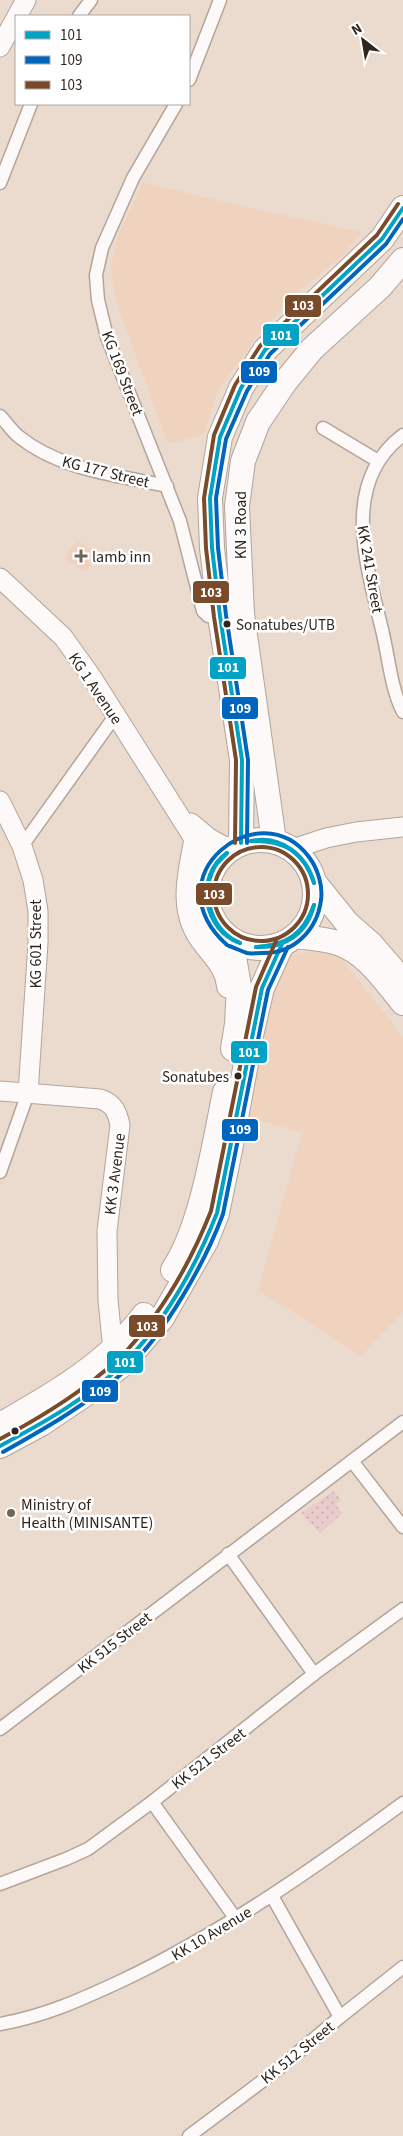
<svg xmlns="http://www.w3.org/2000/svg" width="403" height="2136" font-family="'Source Sans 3',sans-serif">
  <defs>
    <pattern id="garden-dots" width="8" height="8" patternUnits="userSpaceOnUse" patternTransform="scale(1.25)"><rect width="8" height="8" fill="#e9cbcb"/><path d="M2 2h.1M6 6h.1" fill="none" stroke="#c8aeae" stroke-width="1.8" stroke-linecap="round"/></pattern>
  </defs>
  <rect width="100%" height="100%" fill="#ebdace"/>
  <g fill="#efd3bf">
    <polygon points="142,182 250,208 362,232 340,258 291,297 255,339 218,391 203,435 168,444 116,301 111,267 118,235 137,197"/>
    <polygon points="76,540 97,552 86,571 65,559"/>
    <polygon points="327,951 342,959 403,1037 403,1312 361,1356 258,1290 302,1132 238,1115 281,958 306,952"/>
  </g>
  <polygon fill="url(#garden-dots)" points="334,1491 341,1500 336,1504 342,1514 320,1533 301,1513"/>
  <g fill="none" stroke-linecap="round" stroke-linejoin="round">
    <defs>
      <g id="street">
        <polyline points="79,16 91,0"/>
        <polyline points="189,80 220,0"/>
        <polyline points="176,104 133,178 102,248 96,275 98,300 107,337 180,521 203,611 208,616 225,615"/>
        <polyline points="0,183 31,104"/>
        <path d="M0 416C6 422 11 430 18 436 60 470 116 475 167 486"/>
        <polyline points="323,428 378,461"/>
        <path d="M403 435C338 484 368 569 383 634 389 660 391 688 403 712"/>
        <polyline points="22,846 115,716"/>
        <polyline points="0,1172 28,1093"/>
        <polyline points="352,1461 403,1527"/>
        <polyline points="228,1554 314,1674"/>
        <polyline points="0,1729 403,1422"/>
        <polyline points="152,1802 236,1919"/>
        <polyline points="0,1884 66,1859 88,1849 152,1802 314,1674 403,1609"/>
        <polyline points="272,1896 340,2017"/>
        <path d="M0 2024C45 2016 80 2000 121 1981 222 1933 313 1869 403 1803"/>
        <polyline points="189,2136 277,2070 340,2017 403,1967"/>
      </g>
      <g id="secondary">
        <polyline points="17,16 26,0"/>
        <polyline points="0,47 16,18"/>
        <polyline points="0,578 63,637 91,676 196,842 215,864"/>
        <polyline points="0,801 22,846 33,880 38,911 38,943 28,1093"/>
        <polyline points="191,823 209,838 229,849"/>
        <polyline points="293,849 326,838 356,832 403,827"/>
        <path d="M0 1091 100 1099C114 1104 117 1111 120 1125L107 1231 108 1300 113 1350"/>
      </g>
      <g id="highway">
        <circle cx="261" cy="894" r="54"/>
        <polyline points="274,841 242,614 237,506 243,461 258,422 285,382 312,349 380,287 403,260"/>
        <path d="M196 842C190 874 181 907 200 936 211 953 227 964 229 986"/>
        <polyline points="241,843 242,760 220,616 212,548 210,498 220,437 241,388 265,350 382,239 403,208"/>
        <polyline points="314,882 347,923 371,944 403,981"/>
        <path d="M296 936C310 938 325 939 338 943 366 952 385 981 403 1003"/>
        <polyline points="231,940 239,986 237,1024 233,1049"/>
        <path d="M173 1270C202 1226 214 1145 225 1092"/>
        <path d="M0 1425C53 1395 107 1364 144 1315"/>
        <polyline points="0,1446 41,1424 84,1395 123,1364 162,1318 206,1241 217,1213 230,1150 252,1031 262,988 282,944"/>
      </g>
    </defs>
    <use href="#street" stroke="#b2a59b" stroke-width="15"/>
    <use href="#secondary" stroke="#b2a59b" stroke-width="21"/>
    <use href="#highway" stroke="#b2a59b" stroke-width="26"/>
    <use href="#street" stroke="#fcf9f8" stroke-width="12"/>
    <use href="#secondary" stroke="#fcf9f8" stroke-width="19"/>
    <use href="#highway" stroke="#fcf9f8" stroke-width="24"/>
    <defs>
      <g id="bus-1">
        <path d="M251 841C281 835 306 855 314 883"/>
        <path d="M251 841C283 840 304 851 314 883"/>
        <polyline points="241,843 242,760 220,616 212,548 210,498 220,437 241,388 265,350 382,239 403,208"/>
        <path d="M227 853C223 858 217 862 214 868 200 895 212 931 240 943"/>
        <path d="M227 853C194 876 203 930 240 943"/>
        <path d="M256 947C285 948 307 934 314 905"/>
        <path d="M256 947C287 945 303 935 314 905"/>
        <path d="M0 1446C43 1423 88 1398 123 1364 164 1324 196 1266 217 1213L262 988 282 944"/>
      </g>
      <g id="bus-2">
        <polyline points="247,843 248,760 226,615 218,548 216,498 226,439 247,391 270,354 386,244 403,219"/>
        <path d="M227 945C150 876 260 791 309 857 318 869 323 886 321 900 317 931 293 954 262 953 257 953 251 954 247 953 241 951 235 948 229 946"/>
        <path d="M3 1452C46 1428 90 1403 127 1369 165 1333 205 1263 223 1214L268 990 288 947"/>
      </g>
      <g id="bus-3">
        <polyline points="235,843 236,760 214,617 206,548 204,498 214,435 235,385 260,346 377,235 398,204"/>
        <circle cx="261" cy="894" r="47"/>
        <path d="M0 1439C34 1421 66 1402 96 1378 104 1371 112 1366 119 1359 159 1317 190 1264 211 1211L256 987 276 941"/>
      </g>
    </defs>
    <use href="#bus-1" stroke="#fff" stroke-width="8"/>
    <use href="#bus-2" stroke="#fff" stroke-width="8"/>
    <use href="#bus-3" stroke="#fff" stroke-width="8"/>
    <use href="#bus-1" stroke="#02a2c5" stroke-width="4"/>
    <use href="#bus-2" stroke="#0065bd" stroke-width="4"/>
    <use href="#bus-3" stroke="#7a4b2a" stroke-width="4"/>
  </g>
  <g fill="#71645b" stroke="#fff" stroke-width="2">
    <path d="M78.5 548.5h5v5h5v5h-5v5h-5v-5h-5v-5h5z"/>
    <circle cx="11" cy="1513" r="5"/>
  </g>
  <g fill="#30251d" stroke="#fff" stroke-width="2">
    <circle cx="227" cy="624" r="4.5"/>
    <circle cx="238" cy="1076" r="4.5"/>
    <circle cx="15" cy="1431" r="4.5"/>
  </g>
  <g text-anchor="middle" stroke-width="5" stroke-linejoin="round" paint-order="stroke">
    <g font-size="15" fill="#30251d" stroke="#fff" text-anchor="start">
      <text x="236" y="630">Sonatubes/UTB</text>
      <text x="229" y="1082" text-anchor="end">Sonatubes</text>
    </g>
    <g font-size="16" fill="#30251d" stroke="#fff">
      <text transform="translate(123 373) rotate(69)" y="6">KG 169 Street</text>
      <text transform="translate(106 471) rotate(14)" y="6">KG 177 Street</text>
      <text transform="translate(240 525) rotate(-90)" y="6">KN 3 Road</text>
      <text transform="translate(371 569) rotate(80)" y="6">KK 241 Street</text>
      <text transform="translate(96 688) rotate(56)" y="6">KG 1 Avenue</text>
      <text transform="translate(35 944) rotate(-90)" y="6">KG 601 Street</text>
      <text transform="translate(114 1174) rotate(-83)" y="6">KK 3 Avenue</text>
      <text transform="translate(114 1642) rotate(-38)" y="6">KK 515 Street</text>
      <text transform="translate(208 1758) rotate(-38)" y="6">KK 521 Street</text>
      <text transform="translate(211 1933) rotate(-31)" y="6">KK 10 Avenue</text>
      <text transform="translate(297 2052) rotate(-39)" y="6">KK 512 Street</text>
    </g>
    <g font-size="16" fill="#30251d" stroke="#fff" text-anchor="start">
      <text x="92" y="562">lamb inn</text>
      <text x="21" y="1510">Ministry of<tspan x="21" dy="18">Health (MINISANTE)</tspan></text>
    </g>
  </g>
  <g stroke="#fff" stroke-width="2">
    <rect x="284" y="294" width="38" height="24" rx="5" fill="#7a4b2a"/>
    <rect x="262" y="323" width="38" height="24" rx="5" fill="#02a2c5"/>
    <rect x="240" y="360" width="38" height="24" rx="5" fill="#0065bd"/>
    <rect x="192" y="580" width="38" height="24" rx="5" fill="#7a4b2a"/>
    <rect x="209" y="656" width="38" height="24" rx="5" fill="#02a2c5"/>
    <rect x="221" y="696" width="38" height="24" rx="5" fill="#0065bd"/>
    <rect x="195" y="882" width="38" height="24" rx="5" fill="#7a4b2a"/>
    <rect x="230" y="1040" width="38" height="24" rx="5" fill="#02a2c5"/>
    <rect x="221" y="1118" width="38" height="24" rx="5" fill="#0065bd"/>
    <rect x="128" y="1314" width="38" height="24" rx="5" fill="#7a4b2a"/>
    <rect x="106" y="1350" width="38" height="24" rx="5" fill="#02a2c5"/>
    <rect x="81" y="1379" width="38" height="24" rx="5" fill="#0065bd"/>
  </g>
  <g font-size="14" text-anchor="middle" font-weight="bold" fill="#fff">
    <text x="303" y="310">103</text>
    <text x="281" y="340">101</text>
    <text x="259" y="376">109</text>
    <text x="211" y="597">103</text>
    <text x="228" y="672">101</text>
    <text x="240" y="713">109</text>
    <text x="214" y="899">103</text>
    <text x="249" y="1057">101</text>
    <text x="240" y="1134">109</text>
    <text x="147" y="1331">103</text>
    <text x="125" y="1367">101</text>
    <text x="100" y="1396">109</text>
  </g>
  <rect x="15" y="15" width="175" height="90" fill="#ffffff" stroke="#aca8a5"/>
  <rect x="25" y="31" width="25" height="8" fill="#02a2c5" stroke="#aca8a5"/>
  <text x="60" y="40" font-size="15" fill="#30251d">101</text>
  <rect x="25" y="56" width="25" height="8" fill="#0065bd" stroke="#aca8a5"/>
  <text x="60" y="65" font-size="15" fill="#30251d">109</text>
  <rect x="25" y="81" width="25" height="8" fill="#7a4b2a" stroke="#aca8a5"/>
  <text x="60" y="90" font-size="15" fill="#30251d">103</text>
  <g transform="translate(363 40) rotate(329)" stroke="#ffffff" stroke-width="4" paint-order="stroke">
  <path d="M0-4L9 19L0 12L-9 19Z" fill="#30251d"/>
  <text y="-8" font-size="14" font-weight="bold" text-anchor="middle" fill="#30251d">N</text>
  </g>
</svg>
